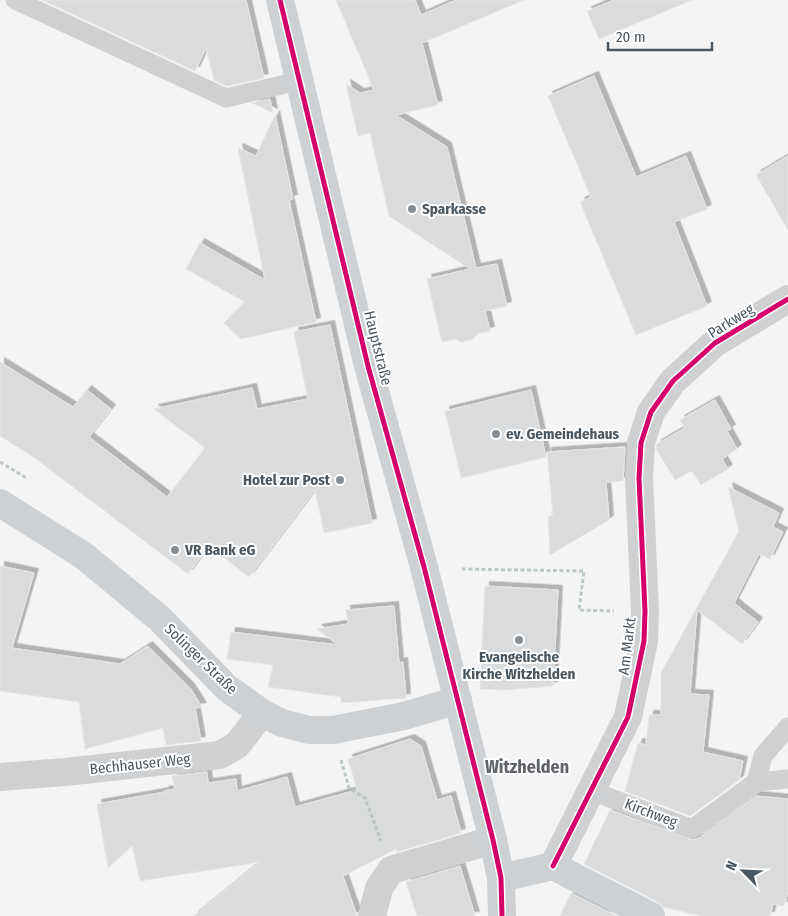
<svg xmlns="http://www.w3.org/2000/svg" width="788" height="916" font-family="'Fira Sans Condensed',sans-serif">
  <defs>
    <filter id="shadow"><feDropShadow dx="4.5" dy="-4.5" stdDeviation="0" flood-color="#0004"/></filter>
  </defs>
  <rect width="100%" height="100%" fill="#f4f4f4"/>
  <g fill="#dadbdc" stroke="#e5e6e7" filter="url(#shadow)">
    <polygon points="42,0 246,0 264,78 227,86 214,80 206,48 195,71"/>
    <polygon points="336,0 415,0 421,15 456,0 524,0 422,43 438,105 396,115 447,147 476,268 497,264 507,306 485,311 490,331 476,334 473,339 461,342 456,339 442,342 427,279 470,269 389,216 370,133 358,136 346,84 360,93 374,90"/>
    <polygon points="614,0 692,0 599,39 587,11"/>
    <polygon points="594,76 636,177 686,156 707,209 674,222 707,306 636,335 580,202 591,197 548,96"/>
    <polygon points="270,99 273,113 252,103"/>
    <polygon points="275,115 293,199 289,200 316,322 241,339 224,323 245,302 186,269 200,243 265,280 238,148 256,156"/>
    <polygon points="788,156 788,230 756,175"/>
    <polygon points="330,325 372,523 324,533 315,490 249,577 209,546 188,574 32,456 0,436 0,362 73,407 87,390 111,409 89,437 167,497 205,448 154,409 252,388 257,409 308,399 294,332"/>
    <polygon points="531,390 546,457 461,478 445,411"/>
    <polygon points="715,400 731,429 727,431 737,449 722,459 728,469 701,485 692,471 675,480 656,449 657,444 685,428 680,420"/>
    <polygon points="625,447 623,481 606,482 609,520 550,555 548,516 553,515 547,452"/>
    <polygon points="728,487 779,513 773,527 783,532 770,559 759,554 734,603 758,622 742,644 697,610 690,694 709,695 703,752 743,761 739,780 690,816 625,791 638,743 646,745 649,715 661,715 661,673 739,531"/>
    <polygon points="0,566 34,573 12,648 120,664 148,646 190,688 202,707 195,708 201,741 166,745 163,728 85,749 79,702 0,691"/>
    <polygon points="485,586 558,590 553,686 504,690 480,689"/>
    <polygon points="394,606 399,663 403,662 406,698 341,703 341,697 268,687 273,665 227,659 231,632 338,645 317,629 348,624 346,610"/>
    <polygon points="410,739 421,746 437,800 451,796 461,833 397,852 396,849 343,876 357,916 194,916 260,862 140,881 132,845 108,868 97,804 165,792 164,791 175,789 172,776 207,772 208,783 236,779 237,791 287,777 295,807 357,790 348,759"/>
    <polygon points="756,796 788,799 788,892 784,906 773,904 770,916 701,916 663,907 658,902 584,864 610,810 693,840 699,838"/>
    <polygon points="460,866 475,916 417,916 406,882"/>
    <polygon points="571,893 617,916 560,916"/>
  </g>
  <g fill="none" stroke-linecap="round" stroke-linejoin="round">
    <g stroke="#bbc8c4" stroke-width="3" stroke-dasharray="4 2.5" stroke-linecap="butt">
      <polyline points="0,462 28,479"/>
      <polyline points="462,569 584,571 579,610 614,611"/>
      <polyline points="341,760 349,788 365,798 381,841"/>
    </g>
    <g stroke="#ced0d2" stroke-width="19">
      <polyline points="15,0 226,98 299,81"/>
      <polyline points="788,727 763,756 756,782 788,779"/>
      <polyline points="592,791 692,829 756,782"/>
    </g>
    <g stroke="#ced0d2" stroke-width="28">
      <polyline points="0,777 65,772 220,755 237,745 262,713"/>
      <polyline points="553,866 628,717 644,641 645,611 639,478 641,443 651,412 673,381 715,343 788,299"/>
      <polyline points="372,916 379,888 391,870 493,840"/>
    </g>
    <g stroke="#ced1d4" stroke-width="28">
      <polyline points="280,0 368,366 424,567 493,840 501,878 502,916"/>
      <polyline points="0,503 84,556 160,619 227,688 262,713 282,723 309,730 333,730 404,716 458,700"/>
      <polyline points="501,878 553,866 651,916"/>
    </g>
    <defs>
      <g id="cycleway">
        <polyline points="280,0 368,366 424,567 493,840 501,878 502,916"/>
        <polyline points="553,866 628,717 644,641 645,611 639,478 641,443 651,412 673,381 715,343 788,299"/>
      </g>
    </defs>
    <use href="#cycleway" stroke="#fff" stroke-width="8"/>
    <use href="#cycleway" stroke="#d6006c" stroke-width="5"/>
  </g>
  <g fill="#868e94" stroke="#fff" stroke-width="2">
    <circle cx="412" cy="209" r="5"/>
    <circle cx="496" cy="434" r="5"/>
    <circle cx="340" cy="480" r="5"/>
    <circle cx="175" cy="550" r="5"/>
    <circle cx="519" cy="640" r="5"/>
  </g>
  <g text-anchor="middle" stroke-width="4" stroke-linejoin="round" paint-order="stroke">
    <g font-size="15" font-weight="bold" fill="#4a5761" stroke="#fff" text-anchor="start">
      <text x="422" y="214">Sparkasse</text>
      <text x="506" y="439">ev. Gemeindehaus</text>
      <text x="330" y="485" text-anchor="end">Hotel zur Post</text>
      <text x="185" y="555">VR Bank eG</text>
      <text x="519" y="662" text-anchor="middle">Evangelische<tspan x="519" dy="17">Kirche Witzhelden</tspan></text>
    </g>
    <g font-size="15" fill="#4a5761" stroke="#fff">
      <text transform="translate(731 321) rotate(-32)" y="5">Parkweg</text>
      <text transform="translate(378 348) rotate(76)" y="5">Hauptstraße</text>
      <text transform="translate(627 646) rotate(-83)" y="5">Am Markt</text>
      <text transform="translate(201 659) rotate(44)" y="5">Solinger Straße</text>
      <text transform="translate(140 764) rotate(-6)" y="5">Bechhauser Weg</text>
      <text transform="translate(651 813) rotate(21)" y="5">Kirchweg</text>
    </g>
    <g font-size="18" font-weight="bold" fill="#5f6368" stroke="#fff">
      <text x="527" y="773">Witzhelden</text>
    </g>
  </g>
  <g transform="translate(743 871) rotate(294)" stroke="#ffffff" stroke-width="4" paint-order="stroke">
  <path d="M0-4L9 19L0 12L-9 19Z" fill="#4a5761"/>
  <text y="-8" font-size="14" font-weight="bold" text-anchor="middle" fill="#4a5761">N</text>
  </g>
  <path d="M608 42v8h104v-8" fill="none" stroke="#4a5761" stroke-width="2.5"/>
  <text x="616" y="42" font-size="15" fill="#4a5761" stroke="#ffffff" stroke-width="4" paint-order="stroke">20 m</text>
</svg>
